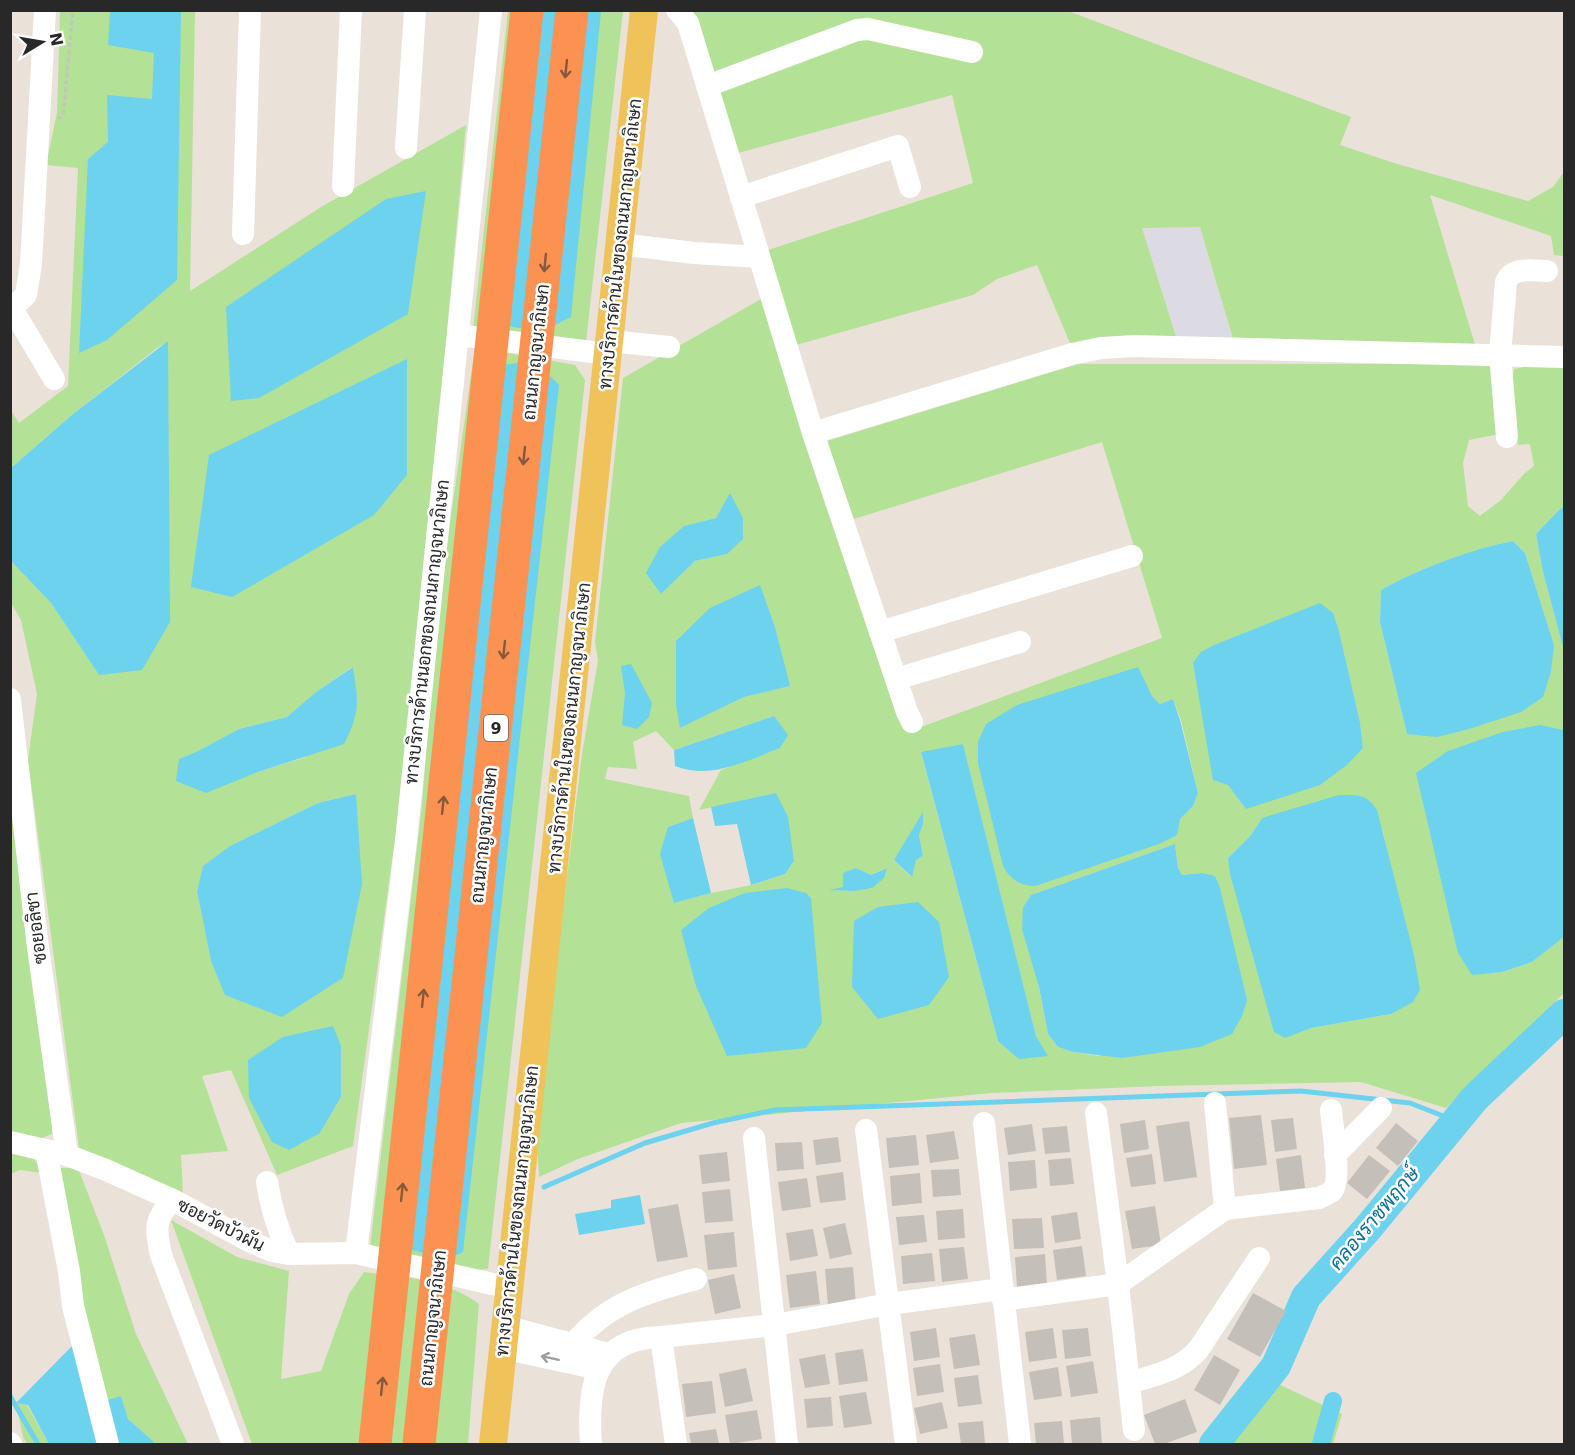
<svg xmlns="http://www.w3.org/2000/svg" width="1575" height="1455" font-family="'DejaVu Sans',Sarabun,sans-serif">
  <rect width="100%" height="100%" fill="#eae2d9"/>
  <polygon fill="#dcdae2" points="1200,227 1234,342 1177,340 1142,228"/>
  <g fill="#b3e195" fill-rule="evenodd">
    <path d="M60 11H195L190 291 321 207 466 125 434 474 398 817 353 1146 277 1175 231 1070 202 1076 228 1151 181 1155 183 1195 79 1148 28 760 37 694 21 620 11 603V561L51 603 99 675 168 342 157 348 73 414 11 468 10 409 19 423 68 386 78 168 46 165 57 113ZM352 667 306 757 258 772 180 759 196 752 239 729 287 717 316 692ZM356 794 343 978 283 1016 211 961 197 891 203 866 230 846 318 803ZM341 1046V1097L320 1133Z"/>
    <polygon points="508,11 623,11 586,342 473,329"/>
    <polygon points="688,11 1068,11 1351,117 1340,145 1394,163 1528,201 1553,187 1564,172 1564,256 1554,255 1551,236 1430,195 1476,348 1234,342 1200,227 1142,228 1177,340 1072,348 1037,265 997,279 973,295 796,345 768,250 973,183 952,95 738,153"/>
    <path d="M761 299 913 730 1162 638 1102 442 854 519 827 441 1078 364H1494L1500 434 1469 440 1463 463 1468 506 1480 516 1501 500 1524 474 1534 466 1530 444 1518 445 1510 391 1514 369 1540 364 1564 363V507L1560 509 1536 534 1543 572 1564 651V736L1563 730 1458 953 1472 974 1502 972 1532 962 1564 937V993L1446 1108 1361 1082 1159 1086 991 1093 681 1123 578 1159 539 1177 536 1130 582 754 598 661 595 642 623 378ZM730 494 727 554 695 561 661 594 684 526 716 518ZM1513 541 1525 553 1554 645 1407 734 1380 622 1381 590C1418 569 1471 549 1513 541ZM759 585 775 627 789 686 744 697 680 728ZM1339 631 1360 722 1363 748 1246 809 1228 784 1197 685 1193 663ZM1152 696 1160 704 1173 699 1181 720 1198 793 1193 806 1180 819ZM774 716 780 748 721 770 699 810 776 793 794 861 785 874 751 885 707 894 674 903 668 827 693 818 689 796 605 779 608 767 637 769 633 742 656 731 674 750ZM963 744 1036 1036 1047 1056 998 1041 921 753ZM1262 818 1383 831 1394 884 1391 1014 1311 1028 1285 1037 1228 858 1251 835ZM923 824 919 835 923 856 916 860 911 877 894 860ZM1175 844 1178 868 1182 875 1202 873 1099 1056 1073 1052 1058 1047 1048 1034 1023 907 1031 895ZM856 868 871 875 886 868 853 891 833 890 844 888Z"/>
    <polygon points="475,347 575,365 585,380 488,1269 471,1270 370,1248 422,804 437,614"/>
    <polygon points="10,803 52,1120 52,1134 37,1140 11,1134"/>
    <polygon points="11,1153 34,1159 43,1173 19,1170 11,1174"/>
    <polygon points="57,1168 78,1168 104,1235 136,1334 188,1444 154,1444 153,1441 128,1419 121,1396 104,1401 76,1281"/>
    <path d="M171 1220 237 1257 289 1271 281 1379 321 1371 349 1294 364 1272C405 1277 446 1279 479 1304L468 1444H252Z"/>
    <polygon points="1274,1382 1342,1414 1333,1444 1230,1444 1239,1423"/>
    <polygon points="16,1403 27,1405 49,1444 27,1444 23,1437"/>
  </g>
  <g fill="#6cd2ed">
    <polygon points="110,11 181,11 177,280 107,340 79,353 88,159 108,142 107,95 152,99 154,53 108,45"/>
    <polygon points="515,11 601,11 571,317 551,327 519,328 485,322"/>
    <polygon points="426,191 408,314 259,398 231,401 226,307 386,199"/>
    <polygon points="168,341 170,622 142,670 99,675 51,603 11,561 11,468 73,414"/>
    <polygon points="407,359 407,475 374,515 232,597 191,587 209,455"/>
    <polygon points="518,363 544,370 559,385 463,1252 448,1259 412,1250 483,367"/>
    <polygon points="730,493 743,518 743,539 727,554 695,561 661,594 646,573 660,547 684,526 716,518"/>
    <polygon points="1564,507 1564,651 1543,572 1536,534 1560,509"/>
    <path d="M1513 541 1525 553 1554 645 1551 671 1543 697 1521 712 1469 729 1437 737 1407 734 1380 622 1381 590C1418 569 1471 549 1513 541Z"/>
    <polygon points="760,585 775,627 790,686 744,697 680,728 676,705 676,641 710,608"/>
    <polygon points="1320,603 1333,613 1339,631 1360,722 1363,748 1348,764 1320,785 1246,809 1228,785 1213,780 1193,663 1201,652 1214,645"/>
    <polygon points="631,664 652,703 649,717 637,729 622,725 625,693 621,666"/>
    <path d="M353 667C358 702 361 711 344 744L258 772 206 793 176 781 179 759 196 752 239 729 287 717 316 692Z"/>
    <path d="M1138 667 1152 696 1160 704 1173 699 1180 720 1198 793 1193 806 1180 819 1177 835 1159 844 1035 886C1019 885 1011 880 1003 866L978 763V742L986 724 1017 705Z"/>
    <path d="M774 716 788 735 780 748C746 761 711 780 675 766L674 750Z"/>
    <polygon points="1540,725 1563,730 1564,736 1564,937 1532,962 1502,972 1472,975 1458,953 1416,773 1448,751 1503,732"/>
    <polygon points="963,744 1036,1036 1048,1056 1019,1059 998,1041 921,752"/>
    <polygon points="776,793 788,817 794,861 785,874 751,885 737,824 715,826 711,807"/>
    <polygon points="356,794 362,884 343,978 282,1017 225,995 211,961 197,891 203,866 230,846 318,803"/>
    <path d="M1339 795C1357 795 1366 793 1377 810L1414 955 1420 990 1413 1002 1391 1014 1311 1028 1285 1038 1274 1032 1230 874 1228 858 1251 835 1262 818Z"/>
    <polygon points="923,812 923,824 919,835 923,856 916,860 912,877 894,860"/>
    <polygon points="693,818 711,893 674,903 660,854 668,827"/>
    <polygon points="1175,844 1178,868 1182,875 1202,873 1215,876 1220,888 1247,1000 1242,1016 1232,1034 1200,1047 1122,1058 1073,1052 1058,1047 1048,1034 1039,987 1022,929 1023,907 1031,895"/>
    <polygon points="856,868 871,875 887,868 884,878 872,888 853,891 829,890 843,887 843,873"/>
    <polygon points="787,888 806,893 811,898 822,1023 806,1048 727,1056 696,986 681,930 709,908 745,893"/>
    <polygon points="918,902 939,922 949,977 929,1005 878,1019 852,987 854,921 878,907"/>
    <polygon points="333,1026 341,1046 341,1097 320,1133 289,1150 272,1142 249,1098 248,1060 283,1037"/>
    <polygon points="640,1195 645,1224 579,1235 575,1214 611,1208 611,1200"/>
    <polygon points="74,1344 99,1444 49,1444 28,1405 16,1403"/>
    <polygon points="121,1396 128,1419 153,1441 154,1444 115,1444 104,1401"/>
  </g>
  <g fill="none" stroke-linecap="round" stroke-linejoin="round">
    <g stroke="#6cd2ed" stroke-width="5">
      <polyline points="544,1187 645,1143 713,1123 775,1110 1301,1091 1410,1103 1456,1121"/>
      <polyline points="10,1396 38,1444"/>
    </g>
    <polyline stroke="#6cd2ed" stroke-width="18" points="1321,1444 1333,1401"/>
    <polyline stroke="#6cd2ed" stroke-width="30" points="1214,1444 1276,1366 1306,1297 1368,1228 1475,1098 1564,1014"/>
  </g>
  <g fill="#c5bfb9">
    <polygon points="1261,1115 1267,1165 1234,1169 1229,1118"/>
    <polygon points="1293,1118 1297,1149 1275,1152 1271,1120"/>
    <polygon points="1145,1120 1149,1149 1124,1153 1120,1124"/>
    <polygon points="1189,1121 1197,1177 1164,1182 1156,1126"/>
    <polygon points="1396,1123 1418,1141 1398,1166 1376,1148"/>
    <polygon points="1032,1124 1036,1151 1008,1155 1004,1128"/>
    <polygon points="1067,1126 1070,1152 1045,1154 1042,1128"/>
    <polygon points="954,1131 959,1159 930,1163 926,1135"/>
    <polygon points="916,1135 919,1165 889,1168 886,1138"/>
    <polygon points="838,1137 841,1162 816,1165 813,1140"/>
    <polygon points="802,1142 804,1169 777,1171 775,1143"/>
    <polygon points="727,1152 730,1181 702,1184 699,1155"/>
    <polygon points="1152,1154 1156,1184 1131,1187 1126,1158"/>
    <polygon points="1301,1155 1305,1188 1280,1191 1276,1159"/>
    <polygon points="1369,1155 1390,1171 1367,1199 1347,1183"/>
    <polygon points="1071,1158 1074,1184 1050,1186 1048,1160"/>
    <polygon points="1035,1160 1037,1188 1010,1191 1008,1162"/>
    <polygon points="959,1169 961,1195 933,1197 931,1170"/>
    <polygon points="843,1172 846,1200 820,1203 816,1176"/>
    <polygon points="920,1173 922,1203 892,1206 890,1176"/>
    <polygon points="807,1178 811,1207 782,1211 778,1182"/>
    <polygon points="730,1189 733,1221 705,1223 702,1192"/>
    <polygon points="678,1204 688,1257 657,1262 648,1209"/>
    <polygon points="1155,1206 1161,1245 1132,1249 1125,1211"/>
    <polygon points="963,1209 965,1238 938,1240 936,1211"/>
    <polygon points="1077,1212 1081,1239 1055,1243 1051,1216"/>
    <polygon points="924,1215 927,1242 899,1245 896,1217"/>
    <polygon points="1042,1218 1044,1248 1014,1249 1012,1219"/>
    <polygon points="845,1223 852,1254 830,1259 823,1228"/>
    <polygon points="813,1229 818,1256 790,1261 786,1233"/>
    <polygon points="734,1232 737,1267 708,1270 704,1235"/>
    <polygon points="1082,1246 1086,1276 1057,1280 1053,1250"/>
    <polygon points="964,1247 968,1279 942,1282 939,1249"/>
    <polygon points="932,1253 935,1281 903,1284 901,1256"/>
    <polygon points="1045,1254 1047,1284 1017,1287 1015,1257"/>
    <polygon points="853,1267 856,1304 828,1306 825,1269"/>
    <polygon points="816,1271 820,1304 790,1308 786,1275"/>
    <polygon points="734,1274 741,1308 715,1314 708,1280"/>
    <polygon points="1253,1293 1286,1311 1260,1357 1227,1339"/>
    <polygon points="936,1328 940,1357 914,1361 910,1332"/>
    <polygon points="1053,1328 1057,1358 1029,1362 1025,1332"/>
    <polygon points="1088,1328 1091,1356 1065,1359 1062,1330"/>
    <polygon points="975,1334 980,1365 954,1369 949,1338"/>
    <polygon points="863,1349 868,1381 839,1385 835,1353"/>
    <polygon points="825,1354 830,1384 805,1388 799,1359"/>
    <polygon points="1214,1355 1240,1370 1220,1405 1194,1390"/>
    <polygon points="1093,1361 1098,1393 1071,1397 1066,1366"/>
    <polygon points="940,1364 944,1392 917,1396 913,1368"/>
    <polygon points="1058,1367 1062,1396 1034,1400 1029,1372"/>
    <polygon points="746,1368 753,1401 725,1407 719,1374"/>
    <polygon points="978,1375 982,1404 958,1407 954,1378"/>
    <polygon points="712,1381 716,1413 686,1417 682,1384"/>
    <polygon points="866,1392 872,1424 844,1428 839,1396"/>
    <polygon points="831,1397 833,1426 807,1428 804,1399"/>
    <polygon points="1185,1399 1197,1432 1164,1444 1155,1444 1144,1415"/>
    <polygon points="942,1402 948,1428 920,1434 914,1408"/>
    <polygon points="757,1410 762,1439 730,1444 725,1415"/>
    <polygon points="1100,1417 1102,1444 1072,1444 1070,1420"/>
    <polygon points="983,1421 985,1444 961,1444 958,1423"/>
    <polygon points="1062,1421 1064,1444 1036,1444 1034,1423"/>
    <polygon points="716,1429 719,1444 691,1444 689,1433"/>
  </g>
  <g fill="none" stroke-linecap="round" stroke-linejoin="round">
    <polyline stroke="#c3c3c3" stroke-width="3" stroke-dasharray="4.5 3" stroke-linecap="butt" points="58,118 63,117 73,10"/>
    <g stroke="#fff" stroke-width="22">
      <polyline points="677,10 688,23 813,433 907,712 912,722"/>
      <polyline points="707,86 857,30 868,29 972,52"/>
      <polyline points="406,148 415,10"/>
      <polyline points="343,186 351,10"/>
      <polyline points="741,197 898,146 910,187"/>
      <polyline points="243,234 250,10"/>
      <polyline points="620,244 694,253 759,257"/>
      <polyline points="10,305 54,379"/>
      <polyline points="12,308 26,295 31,264 45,10"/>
      <polyline points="458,335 608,354"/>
      <polyline points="610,341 669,347"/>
      <polyline points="813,433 1072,354 1101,348 1134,346 1564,357"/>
      <path d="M1507 437 1500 355 1506 282C1512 266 1532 271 1547 271"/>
      <polyline points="880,632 1132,556"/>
      <polyline points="896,679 1020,642"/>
      <polyline points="10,699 37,940 67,1155"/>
      <polyline points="1215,1103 1225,1209"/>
      <polyline points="1096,1113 1118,1284 1134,1430"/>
      <polyline points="984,1123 1020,1444"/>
      <polyline points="866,1130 906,1444"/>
      <polyline points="754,1138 787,1444"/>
      <polyline points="10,1142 67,1155 106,1170 173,1200 251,1242 272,1251 289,1254 356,1253 510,1288"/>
      <polyline points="46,1150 69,1271 73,1306 108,1444"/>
      <polyline points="1335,1155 1381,1108"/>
      <path d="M267 1182C271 1208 278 1231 289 1254"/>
      <path d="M173 1200C153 1219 156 1230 161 1255L233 1444"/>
      <polyline points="356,1253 406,841 491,10"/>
      <path d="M1003 1300 1118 1284 1225 1209 1319 1198C1322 1196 1329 1194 1332 1191 1342 1181 1332 1125 1331 1110"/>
      <polyline points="505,1326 609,1354"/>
      <polyline points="661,1337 676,1444"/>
      <path d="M573 1344C608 1303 646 1292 696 1279"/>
      <polyline points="502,1348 599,1369"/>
      <path d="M1129 1383C1155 1375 1179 1371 1198 1350L1259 1258"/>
      <polyline points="10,1443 11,1444"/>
      <path d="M591 1444C587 1389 593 1338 661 1337L775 1325 889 1304 1002 1289"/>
    </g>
    <polyline stroke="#efc35a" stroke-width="28" points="493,1444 644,10"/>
    <g stroke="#fc9252" stroke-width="33">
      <polyline points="375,1444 527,10"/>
      <polyline points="419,1444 572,10"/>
    </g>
  </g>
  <defs><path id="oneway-shaft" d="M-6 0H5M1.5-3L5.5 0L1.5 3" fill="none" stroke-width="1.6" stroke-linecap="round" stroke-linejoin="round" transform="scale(1.5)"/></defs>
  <g stroke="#87583b">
    <use href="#oneway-shaft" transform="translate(566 69) rotate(96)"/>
    <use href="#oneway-shaft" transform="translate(545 263) rotate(96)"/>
    <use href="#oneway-shaft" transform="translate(524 456) rotate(96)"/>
    <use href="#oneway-shaft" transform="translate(504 650) rotate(96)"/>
    <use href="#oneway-shaft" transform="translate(443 805) rotate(-84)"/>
    <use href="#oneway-shaft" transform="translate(423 998) rotate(-84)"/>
    <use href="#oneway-shaft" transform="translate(402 1192) rotate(-84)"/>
    <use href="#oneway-shaft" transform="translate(382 1386) rotate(-84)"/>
  </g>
  <use stroke="#9e9e9e" href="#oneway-shaft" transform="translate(550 1358) rotate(-168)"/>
  <g text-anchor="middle" stroke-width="5" stroke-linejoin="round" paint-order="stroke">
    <rect fill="#fff" stroke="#686868" stroke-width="1.5" x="484" y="715" width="24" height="26" rx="4.5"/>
    <g font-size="16" font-weight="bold" fill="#282828">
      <text x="496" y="734">9</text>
    </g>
    <g font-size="18" fill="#282828" stroke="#fff">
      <text transform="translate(620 244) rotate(-84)" y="6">ทางบริการด้านในของถนนกาญจนาภิเษก</text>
      <text transform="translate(536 352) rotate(-84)" y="6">ถนนกาญจนาภิเษก</text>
      <text transform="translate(427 632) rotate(-84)" y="6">ทางบริการด้านนอกของถนนกาญจนาภิเษก</text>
      <text transform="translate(569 728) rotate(-84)" y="6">ทางบริการด้านในของถนนกาญจนาภิเษก</text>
      <text transform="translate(484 835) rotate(-84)" y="6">ถนนกาญจนาภิเษก</text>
      <text transform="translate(36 928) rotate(-97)" y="6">ซอยอลิชา</text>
      <text transform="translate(517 1211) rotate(-84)" y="6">ทางบริการด้านในของถนนกาญจนาภิเษก</text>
      <text transform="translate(221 1225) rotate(27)" y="6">ซอยวัดบัวผัน</text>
      <text transform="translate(433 1318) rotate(-84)" y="6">ถนนกาญจนาภิเษก</text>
    </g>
    <g font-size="20" font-style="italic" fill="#0e6f95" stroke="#fff">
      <text transform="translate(1374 1218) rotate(-50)" y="7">คลองราชพฤกษ์</text>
    </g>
  </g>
  <rect width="1575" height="1455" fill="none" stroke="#282828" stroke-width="24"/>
  <g transform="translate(42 42) rotate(79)" stroke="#ffffff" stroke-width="4.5" paint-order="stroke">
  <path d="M0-4.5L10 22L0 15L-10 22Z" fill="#282828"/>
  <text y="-9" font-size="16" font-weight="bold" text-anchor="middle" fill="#282828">N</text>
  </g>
</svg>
